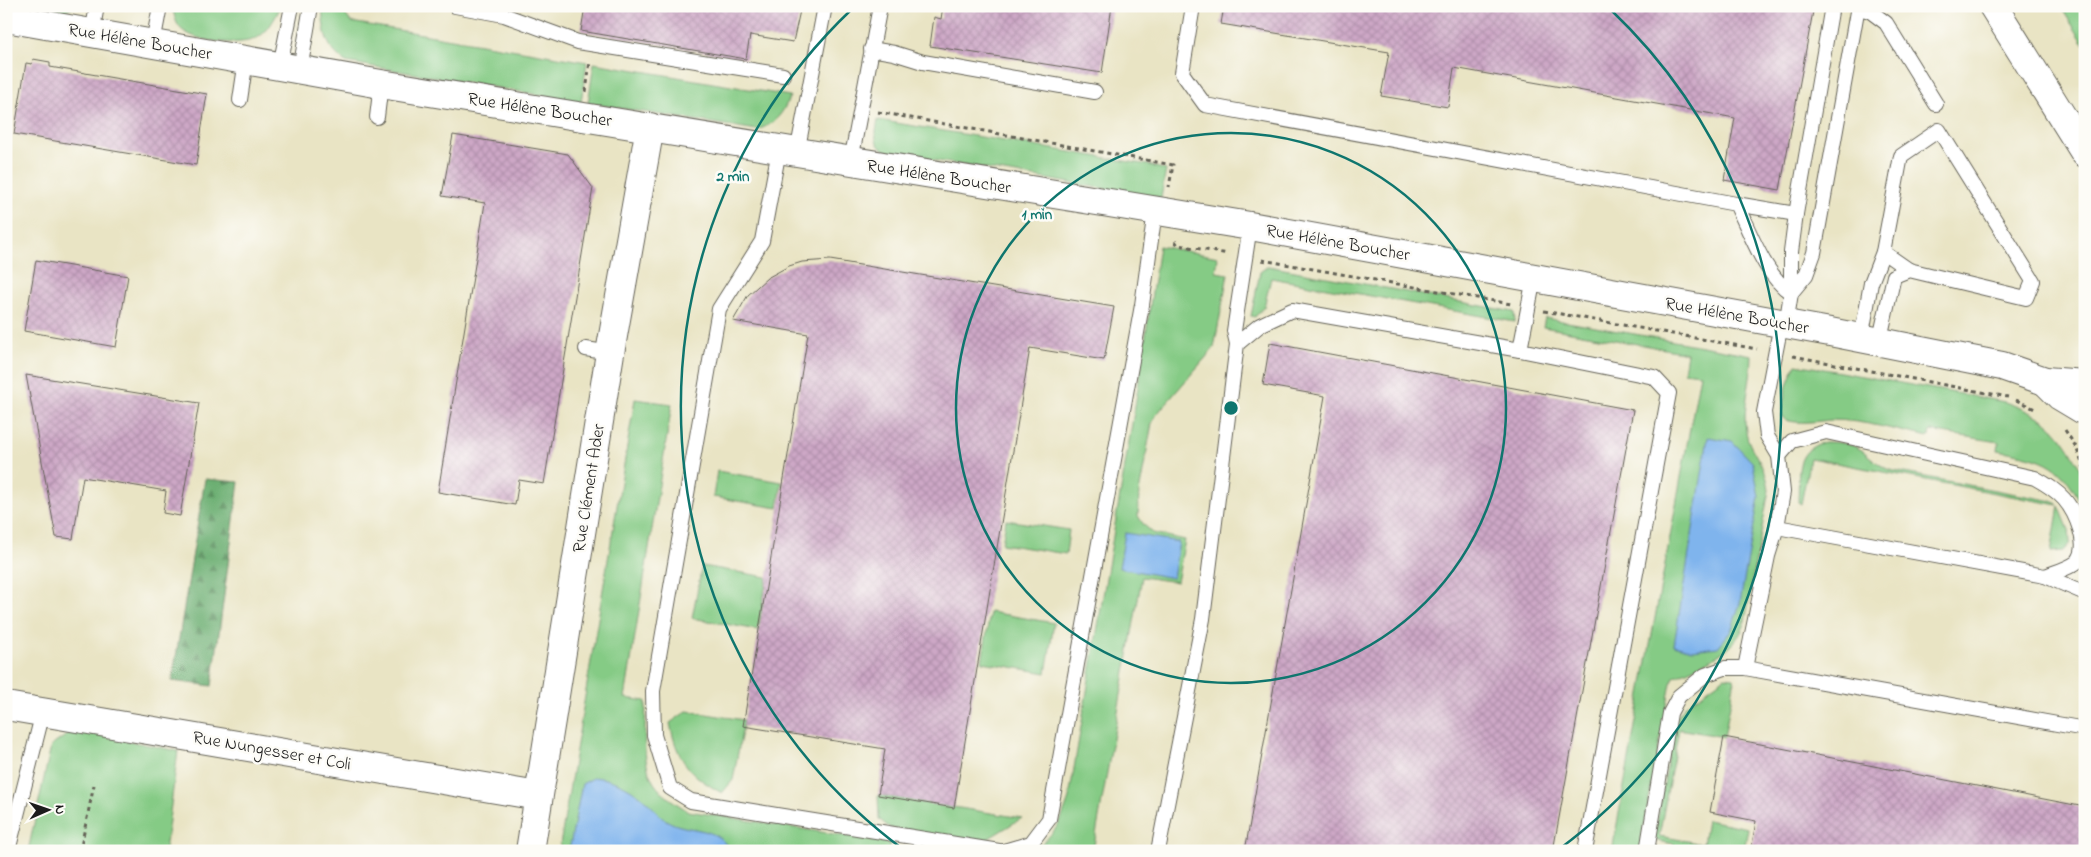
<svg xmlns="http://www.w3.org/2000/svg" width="2091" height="857" font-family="'Indie Flower',sans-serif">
  <defs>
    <pattern id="forest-firs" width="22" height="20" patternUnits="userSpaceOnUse" patternTransform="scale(1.25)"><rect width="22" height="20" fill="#6caf72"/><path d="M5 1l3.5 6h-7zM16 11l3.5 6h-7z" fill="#588e5d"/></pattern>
    <pattern id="building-cross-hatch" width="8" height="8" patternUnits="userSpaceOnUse" patternTransform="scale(1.25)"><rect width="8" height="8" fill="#cda7c6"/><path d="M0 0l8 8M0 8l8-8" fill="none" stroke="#af8faa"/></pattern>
  </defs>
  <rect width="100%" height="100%" fill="#fdfcf7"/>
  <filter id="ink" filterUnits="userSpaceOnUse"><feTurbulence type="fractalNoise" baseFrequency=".02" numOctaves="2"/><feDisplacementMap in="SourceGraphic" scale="10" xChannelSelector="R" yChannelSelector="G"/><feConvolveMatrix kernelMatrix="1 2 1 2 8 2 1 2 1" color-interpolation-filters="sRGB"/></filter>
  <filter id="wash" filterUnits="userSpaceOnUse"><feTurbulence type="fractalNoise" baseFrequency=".0096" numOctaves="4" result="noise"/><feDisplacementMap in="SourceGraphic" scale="20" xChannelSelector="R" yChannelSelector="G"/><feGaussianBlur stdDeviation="1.12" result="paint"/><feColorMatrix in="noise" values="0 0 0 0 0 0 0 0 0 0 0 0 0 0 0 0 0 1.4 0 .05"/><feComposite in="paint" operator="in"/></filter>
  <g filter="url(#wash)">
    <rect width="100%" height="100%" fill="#e9e4c4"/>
    <g fill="#85cb85" stroke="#507450">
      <path d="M6 6H76C56 19 28 10 6 6Z"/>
      <path d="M172 6H281C275 18 268 33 255 39 238 46 193 42 180 28 175 22 174 13 172 6Z"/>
      <path d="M322 6H339L351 22 587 62 581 102 346 62C324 47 324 31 322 6Z"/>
      <polygon points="2060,6 2080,6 2085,15 2085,45"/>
      <path d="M594 63 790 96C783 113 776 124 757 130L588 103Z"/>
      <path d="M878 120 1149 165 1166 170 1161 198 896 154C873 148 874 141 878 120Z"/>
      <path d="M1159 246 1218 257 1216 272 1228 274 1214 348 1156 415 1152 423 1139 493 1138 516 1144 525 1153 533 1185 540 1177 582 1142 577 1093 851H1033C1056 832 1060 825 1069 798L1137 394Z"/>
      <polygon points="1268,266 1514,312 1515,322 1271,278 1264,307 1255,317 1251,316 1260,272"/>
      <path d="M1545 318 1752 355C1752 381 1742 407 1746 432 1749 452 1767 464 1769 490L1744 626C1732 655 1700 664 1674 677L1671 683 1639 851H1612L1700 374 1684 372 1687 353 1543 327Z"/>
      <path d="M1796 364 2005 402C2018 407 2032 412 2044 420 2063 433 2082 465 2085 488 2086 495 2085 504 2085 511 2062 463 2048 459 1998 450L1999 442 1930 431 1929 437C1898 431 1863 420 1831 420 1819 421 1790 426 1782 417 1783 397 1787 381 1796 364Z"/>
      <path d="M635 399 672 404 625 698 646 701C646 727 640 760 654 783 662 795 676 803 688 811L891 843 889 851H559Z"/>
      <path d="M1824 442C1837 442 1852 443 1863 451 1874 460 1880 467 1894 471L2053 501 2058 505 1810 458 1801 504 1798 502C1800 475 1792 452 1824 442Z"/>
      <polygon points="717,471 782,482 778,508 713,497"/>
      <polygon points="2059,506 2069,530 2070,543 2063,551 2051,552"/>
      <polygon points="1006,520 1069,530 1066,554 1002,544"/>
      <polygon points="702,566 767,577 758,630 692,618"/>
      <polygon points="990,612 1054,623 1046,673 982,662"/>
      <polygon points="1725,677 1733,678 1734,684 1724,737 1679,729 1659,836 1703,844 1707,820 1748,828 1744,851 1673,851 1674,844 1658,841 1654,839 1676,719 1686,705"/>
      <path d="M687 711 744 720 733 780 722 793C689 775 677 760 670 723Z"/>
      <polygon points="74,730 178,751 165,851 28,851 51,746"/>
      <polygon points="878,795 1022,818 981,843 890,828 879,819"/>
    </g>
    <polygon fill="url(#forest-firs)" stroke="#446647" points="205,479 239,482 212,686 172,681"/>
    <g fill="#7fb4ed" stroke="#4e6884">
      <polygon points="1708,437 1732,441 1753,463 1759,497 1740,603 1731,631 1718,647 1692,650 1674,645"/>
      <polygon points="1125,533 1179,542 1173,578 1119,568"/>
      <path d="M595 777C617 780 634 789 649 804 655 809 660 816 666 820 688 834 716 823 730 851H569L582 784Z"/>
    </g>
    <g id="blocks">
      <g fill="url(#building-cross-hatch)">
        <polygon points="585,6 801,6 793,42 750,35 746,59 581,31"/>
        <polygon points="943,6 1112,6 1102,73 930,46 934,17 941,19"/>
        <polygon points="1224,6 1814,6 1780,190 1724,180 1735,118 1454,68 1448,107 1381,96 1389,52 1221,24"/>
        <polygon points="33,59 50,62 50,67 207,94 196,165 14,134 26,63 32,64"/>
        <polygon points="453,135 568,154 593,188 544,484 519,480 515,505 438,492 485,203 442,196"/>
        <polygon points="36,260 128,276 116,347 24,331"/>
        <polygon points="830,260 1114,307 1104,360 1030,348 954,808 878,795 885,749 743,726 808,334 733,321 748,295 767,278 789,266 802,262"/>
        <polygon points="1270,343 1633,410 1553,851 1245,851 1325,396 1263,385"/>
        <polygon points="26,375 199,403 180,516 163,513 166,491 83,477 73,539 56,537"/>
        <polygon points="1724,737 2085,807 2085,851 1751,851 1756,821 1710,812"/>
      </g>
    </g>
  </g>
  <g filter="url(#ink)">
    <use href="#blocks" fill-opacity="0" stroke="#646257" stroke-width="1"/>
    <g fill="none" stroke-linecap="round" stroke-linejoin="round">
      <defs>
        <g id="lane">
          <polyline points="455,6 504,15 578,42 783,75"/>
          <path d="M1193 6 1182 73 1205 105 1736 204C1751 233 1764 275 1791 293"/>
          <polyline points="1858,8 1870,11 1886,23 1936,104"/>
          <polyline points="92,33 97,6"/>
          <polyline points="153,43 160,6"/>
          <polyline points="871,49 894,53 923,62 1095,92"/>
          <polyline points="280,66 292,6"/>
          <polyline points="300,70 311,6"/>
          <polyline points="240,100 246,60"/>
          <polyline points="377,117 381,84"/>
          <polyline points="779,150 762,241 719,309 653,691 654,735 670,788 691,801 999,851"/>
          <polyline points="797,153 825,6"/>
          <polyline points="851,161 880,6"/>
          <polyline points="1736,204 1796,214"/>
          <polyline points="1883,252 1909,270"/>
          <polyline points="1791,293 1791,252 1796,214 1832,6"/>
          <polyline points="1786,325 1791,293 1806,275 1814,253 1858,6"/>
          <polyline points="1861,339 1871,283 1883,252 1901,156 1939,130 2033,281 2026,298 1909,270 1894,276 1879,343"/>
          <polyline points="1237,344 1234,331 1250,226"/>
          <polyline points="586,349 610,353"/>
          <polyline points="1520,350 1534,278"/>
          <path d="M1779 456 1792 441 1826 432 2035 478C2046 484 2056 490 2064 499 2076 513 2091 547 2077 562 2068 569 2055 572 2045 576"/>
          <polyline points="1777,527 2045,576 2085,593"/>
          <polyline points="1745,668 1768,556 1777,527 1783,492 1779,456 1767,436 1764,412 1781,324"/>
          <polyline points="8,851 43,712"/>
          <polyline points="1004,851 1031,843 1049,819 1142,305 1155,211"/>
          <polyline points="1158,851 1203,619 1237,344 1260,325 1292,310 1520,350 1654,377 1669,393 1585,851"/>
          <polyline points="1647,851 1670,713 1679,696 1705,675 1725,668 1745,668 2085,729"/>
        </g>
        <g id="street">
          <polyline points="1993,6 2085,153"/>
          <polyline points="6,18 381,84 1250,226 1830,332 2002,366 2045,381 2085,384"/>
          <polyline points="2045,381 2060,396 2085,411"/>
          <polyline points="6,706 538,796"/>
          <polyline points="530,851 610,353 650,127"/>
        </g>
      </defs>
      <use href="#lane" stroke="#646257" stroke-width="16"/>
      <use href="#street" stroke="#646257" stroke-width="30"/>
      <g stroke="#646257" stroke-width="3" stroke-dasharray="4 4" stroke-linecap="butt">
        <polyline points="586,92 590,61"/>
        <polyline points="878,112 1173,165 1169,187"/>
        <polyline points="1175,241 1178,245 1228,254"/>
        <polyline points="1262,260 1511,304"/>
        <polyline points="1544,311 1757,349"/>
        <polyline points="1793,356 2008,397"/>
        <polyline points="2016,400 2035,409"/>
        <polyline points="2065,430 2076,447 2085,471"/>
        <polyline points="80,851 94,785"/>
      </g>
      <use href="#lane" stroke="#fff" stroke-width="14"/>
      <use href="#street" stroke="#fff" stroke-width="28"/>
    </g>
  </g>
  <g fill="none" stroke="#0f766e" stroke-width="2.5">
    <circle cx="1231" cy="408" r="275"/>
    <path d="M904 850A550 550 0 0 1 852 9M1610 9A550 550 0 0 1 1558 850"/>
  </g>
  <g text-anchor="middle" stroke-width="5" stroke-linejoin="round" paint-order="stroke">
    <g font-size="18" fill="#1c1c1c" stroke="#fdfcf7">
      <text transform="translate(140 41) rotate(10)" y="6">Rue Hélène Boucher</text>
      <text transform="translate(540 109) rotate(9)" y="6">Rue Hélène Boucher</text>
      <text transform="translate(939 176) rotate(9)" y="6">Rue Hélène Boucher</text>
      <text transform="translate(1338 242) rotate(10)" y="6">Rue Hélène Boucher</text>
      <text transform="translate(1737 315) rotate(10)" y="6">Rue Hélène Boucher</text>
      <text transform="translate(588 488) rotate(-81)" y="6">Rue Clément Ader</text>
      <text transform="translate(272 750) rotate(10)" y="6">Rue Nungesser et Coli</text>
    </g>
  </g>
  <circle cx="1231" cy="408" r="8" fill="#0f766e" stroke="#fdfcf7" stroke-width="2.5"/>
  <g font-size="15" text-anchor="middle" font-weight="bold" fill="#0f766e" stroke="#fdfcf7" stroke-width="5" stroke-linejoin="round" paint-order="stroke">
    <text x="733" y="181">2 min</text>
    <text x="1037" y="219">1 min</text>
  </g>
  <rect width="2091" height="857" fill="none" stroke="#fdfcf7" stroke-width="25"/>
  <g transform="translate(48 810) rotate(88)" stroke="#fdfcf7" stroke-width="4" paint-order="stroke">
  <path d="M0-4L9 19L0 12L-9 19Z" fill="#1c1c1c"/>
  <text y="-8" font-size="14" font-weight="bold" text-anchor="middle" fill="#1c1c1c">N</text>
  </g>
</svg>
